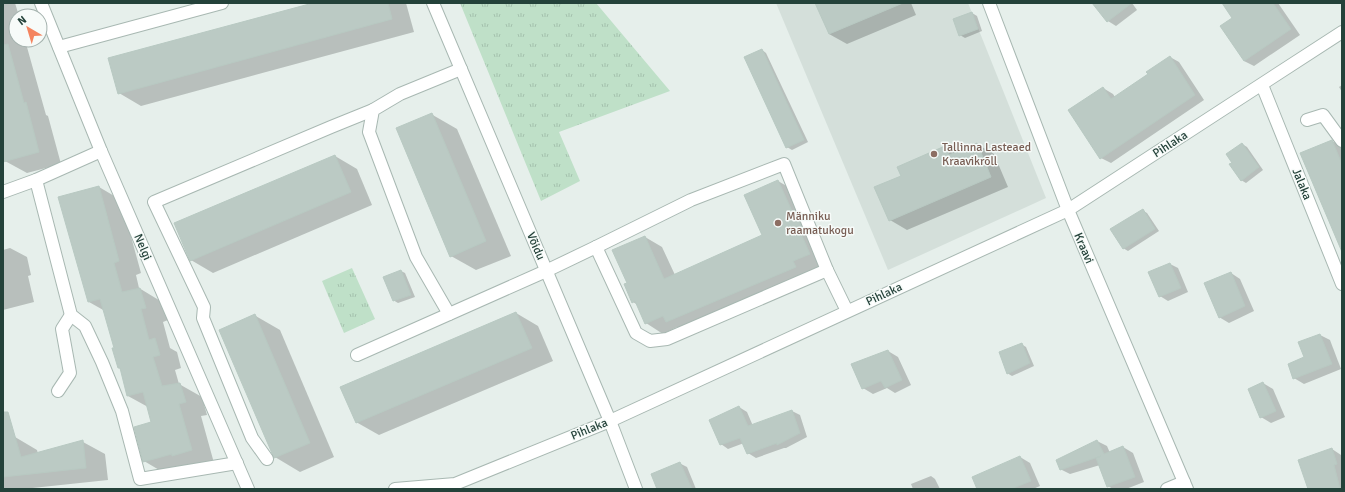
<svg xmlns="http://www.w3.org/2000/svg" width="1345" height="492" font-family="Signika,sans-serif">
  <defs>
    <pattern id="grass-tufts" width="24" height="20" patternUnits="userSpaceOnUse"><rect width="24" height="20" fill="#bfe0c8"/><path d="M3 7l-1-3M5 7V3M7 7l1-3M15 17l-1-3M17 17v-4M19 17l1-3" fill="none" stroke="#a4c1ad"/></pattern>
  </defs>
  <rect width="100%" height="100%" fill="#e6efeb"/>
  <polygon fill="#d4dfda" points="776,3 968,3 1046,198 888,270"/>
  <g fill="url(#grass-tufts)">
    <polygon points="460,3 596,3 670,91 559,132 580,181 541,201"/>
    <polygon points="352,268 375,319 344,333 322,281"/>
  </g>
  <g fill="#0003">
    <polygon points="3,3 15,3 19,16 16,16 16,40 25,40 46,115 48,116 61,164 27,173 5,161 3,153"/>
    <polygon points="316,3 406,3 414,32 141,106 119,93"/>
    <polygon points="817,3 911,3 916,15 847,44 829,34"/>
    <polygon points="1094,3 1132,3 1137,10 1116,26 1108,21"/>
    <polygon points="1223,3 1278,3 1300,35 1254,66 1244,61 1234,18"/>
    <polygon points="972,13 977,16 982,31 965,38 960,35"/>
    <polygon points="762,50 766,53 808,142 792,150 787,147"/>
    <polygon points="1170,57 1179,62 1204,100 1111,163 1101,158 1103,88 1113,94 1115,97 1149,75"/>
    <polygon points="1342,85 1342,92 1339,87"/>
    <polygon points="431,114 457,129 511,256 476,270 451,256"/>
    <polygon points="1332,141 1341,146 1342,149 1342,251"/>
    <polygon points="977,144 994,154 1008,187 907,230 890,220 902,176 945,147 955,153"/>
    <polygon points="1242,144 1247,147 1263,170 1246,183 1241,180 1233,163"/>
    <polygon points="335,156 357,169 372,205 213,273 191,260"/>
    <polygon points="778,181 795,191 827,264 684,331 677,327 663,334 646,323 638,305 633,302 628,283 645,237 662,247 675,275 763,236"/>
    <polygon points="99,187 121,200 141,273 136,275 139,288 162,302 168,320 163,322 170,348 177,352 181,368 175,370 179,384 202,397 207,415 201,416 214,463 166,474 144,461 152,423 148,407 128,396 121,369 119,368 115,348 105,311 89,302"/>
    <polygon points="1143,211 1147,213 1159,231 1128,251 1123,248"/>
    <polygon points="10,248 27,257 31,275 28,276 34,302 3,310 3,250"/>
    <polygon points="1170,264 1178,268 1188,292 1168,301 1160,296"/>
    <polygon points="401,271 405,273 415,297 398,303 393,300"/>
    <polygon points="1231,273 1240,279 1254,311 1229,323 1219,317"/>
    <polygon points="516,313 538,326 553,361 379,435 356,422"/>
    <polygon points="254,315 280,330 334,457 300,472 275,457"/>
    <polygon points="1320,335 1330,340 1341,369 1304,384 1294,378 1305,358"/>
    <polygon points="1021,344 1026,347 1034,366 1012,376 1007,373"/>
    <polygon points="888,351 898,357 911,385 895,393 887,388 873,394 863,388"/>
    <polygon points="1263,383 1273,389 1285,417 1271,423 1261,417"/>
    <polygon points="739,407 747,412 753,426 792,411 800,415 807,437 786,448 784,448 756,458 748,453 744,443 728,449 721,444"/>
    <polygon points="15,437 37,450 38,454 83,442 105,454 108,480 23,489 3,489 3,438"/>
    <polygon points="1097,441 1107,446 1110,453 1123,447 1133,453 1144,482 1126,489 1113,489 1108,486 1100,465 1070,474 1060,469"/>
    <polygon points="1332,449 1341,455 1342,458 1342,489 1309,489"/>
    <polygon points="1020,457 1030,463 1040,486 1033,489 978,489"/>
    <polygon points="679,463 687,467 696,489 658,489"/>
    <polygon points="931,476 935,479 940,489 913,489 911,484"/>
  </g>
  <g fill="#bbcac4" stroke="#b8c9c2">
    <polygon points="313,3 388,3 392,19 118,94 108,58"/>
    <polygon points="815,3 903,3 829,34"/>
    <polygon points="1092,3 1132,3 1107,22"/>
    <polygon points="1222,3 1273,3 1291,29 1244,61 1220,26 1232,18"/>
    <polygon points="972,12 978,29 959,36 953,19"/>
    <polygon points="8,44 24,103 26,102 39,152 3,162 3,45"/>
    <polygon points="762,49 804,140 786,148 744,57"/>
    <polygon points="1170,56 1195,95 1100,159 1068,110 1103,87 1111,99 1148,74 1146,72"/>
    <polygon points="432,113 486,241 450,257 396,128"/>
    <polygon points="1332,140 1342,164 1342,252 1300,153"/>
    <polygon points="977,143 991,177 889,221 874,187 901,176 897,167 945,146 949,155"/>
    <polygon points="1242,143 1259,167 1241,181 1229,164 1232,163 1226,154"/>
    <polygon points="335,155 351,192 190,261 174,223"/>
    <polygon points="778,180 792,211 794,210 802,228 799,229 810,254 793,261 796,267 666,322 663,316 645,324 635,301 632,303 624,284 627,283 612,250 645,236 664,279 762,235 744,195"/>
    <polygon points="99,186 119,261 114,263 122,292 140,288 146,308 141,309 149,340 155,338 160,355 153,357 162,386 180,383 186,402 179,404 192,450 172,456 172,454 143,462 134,427 151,422 143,392 127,396 120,368 118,368 112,348 114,348 100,299 88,302 58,197"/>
    <polygon points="1143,209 1155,229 1123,249 1110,229"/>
    <polygon points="1170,263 1181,288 1159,297 1148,272"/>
    <polygon points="401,270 411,295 393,301 383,277"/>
    <polygon points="1231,272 1245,306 1219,318 1204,283"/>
    <polygon points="516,312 532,348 356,423 340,387"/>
    <polygon points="255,314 310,443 274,458 219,330"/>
    <polygon points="1320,334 1332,364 1293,379 1288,364 1304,357 1298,342"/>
    <polygon points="1022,343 1030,363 1007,374 999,352"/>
    <polygon points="888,350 902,380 885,388 881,381 862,389 851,364"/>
    <polygon points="1263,382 1276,411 1260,418 1248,389"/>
    <polygon points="739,406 748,426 792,410 800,433 777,445 777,443 747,454 740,438 720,445 709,420"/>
    <polygon points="3,412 8,412 21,457 83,440 86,468 3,477"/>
    <polygon points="1097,440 1104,454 1123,446 1135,477 1107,487 1096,458 1101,456 1060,470 1056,460"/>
    <polygon points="1332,448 1337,464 1334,465 1340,489 1308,489 1298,460"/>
    <polygon points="1020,456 1031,481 1011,489 977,489 972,477"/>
    <polygon points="680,462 692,489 657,489 651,474"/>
  </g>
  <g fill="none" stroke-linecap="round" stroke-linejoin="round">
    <defs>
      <g id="minor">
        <polyline points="41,3 101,151 248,489"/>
        <polyline points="433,3 610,421 636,489"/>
        <polyline points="989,3 1068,210 1187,489"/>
        <polyline points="59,47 222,3"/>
        <polyline points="1262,85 1342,284"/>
        <polyline points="1307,120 1323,115 1342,141"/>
        <polyline points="36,180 71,315 85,326 102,362 122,411 140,479 237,463"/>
        <polyline points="3,192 36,180 101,151"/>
        <polyline points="596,247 691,200 784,164 827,270 847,311"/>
        <polyline points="449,314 416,257 369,132 373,110 400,94 461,69"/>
        <polyline points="357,355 546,271 596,247 636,333 650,341 667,339 827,270"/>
        <polyline points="58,391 70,373 62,329 71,315"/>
        <polyline points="267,459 252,438 203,318 204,307 154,202 331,127 373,110"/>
        <polyline points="395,489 455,484 610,421 1068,210 1342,32"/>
        <polyline points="1167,489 1184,482"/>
      </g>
    </defs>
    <use href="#minor" stroke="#a8b8b2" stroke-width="14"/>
    <use href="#minor" stroke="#fff" stroke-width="12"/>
  </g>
  <g fill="#8d6e63" stroke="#f7fbf9" stroke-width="1.5">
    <circle cx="934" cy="154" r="4"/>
    <circle cx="778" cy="223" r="4"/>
  </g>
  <g text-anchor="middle" stroke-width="3" stroke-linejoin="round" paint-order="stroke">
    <g font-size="12" fill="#24423a" stroke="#f7fbf9">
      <text transform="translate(1170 144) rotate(-33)" y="4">Pihlaka</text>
      <text transform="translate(1302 184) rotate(68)" y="4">Jalaka</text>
      <text transform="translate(536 246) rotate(67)" y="4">Võidu</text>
      <text transform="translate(143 247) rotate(67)" y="4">Nelgi</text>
      <text transform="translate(1084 248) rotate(67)" y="4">Kraavi</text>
      <text transform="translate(884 294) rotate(-25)" y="4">Pihlaka</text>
      <text transform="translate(589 429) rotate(-22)" y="4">Pihlaka</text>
    </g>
    <g font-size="12" fill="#785e54" stroke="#f7fbf9" text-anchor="start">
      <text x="942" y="151">Tallinna Lasteaed<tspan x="942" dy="14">Kraavikrõll</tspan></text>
      <text x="786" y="220">Männiku<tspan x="786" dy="14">raamatukogu</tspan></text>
    </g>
  </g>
  <rect width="1345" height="492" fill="none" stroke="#24423a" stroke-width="8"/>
  <g transform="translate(28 28) rotate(322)"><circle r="19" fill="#f7fbf9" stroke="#a3b1ad"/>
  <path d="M0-3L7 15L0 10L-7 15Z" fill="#f4845f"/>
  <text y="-6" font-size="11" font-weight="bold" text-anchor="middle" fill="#24423a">N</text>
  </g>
</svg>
